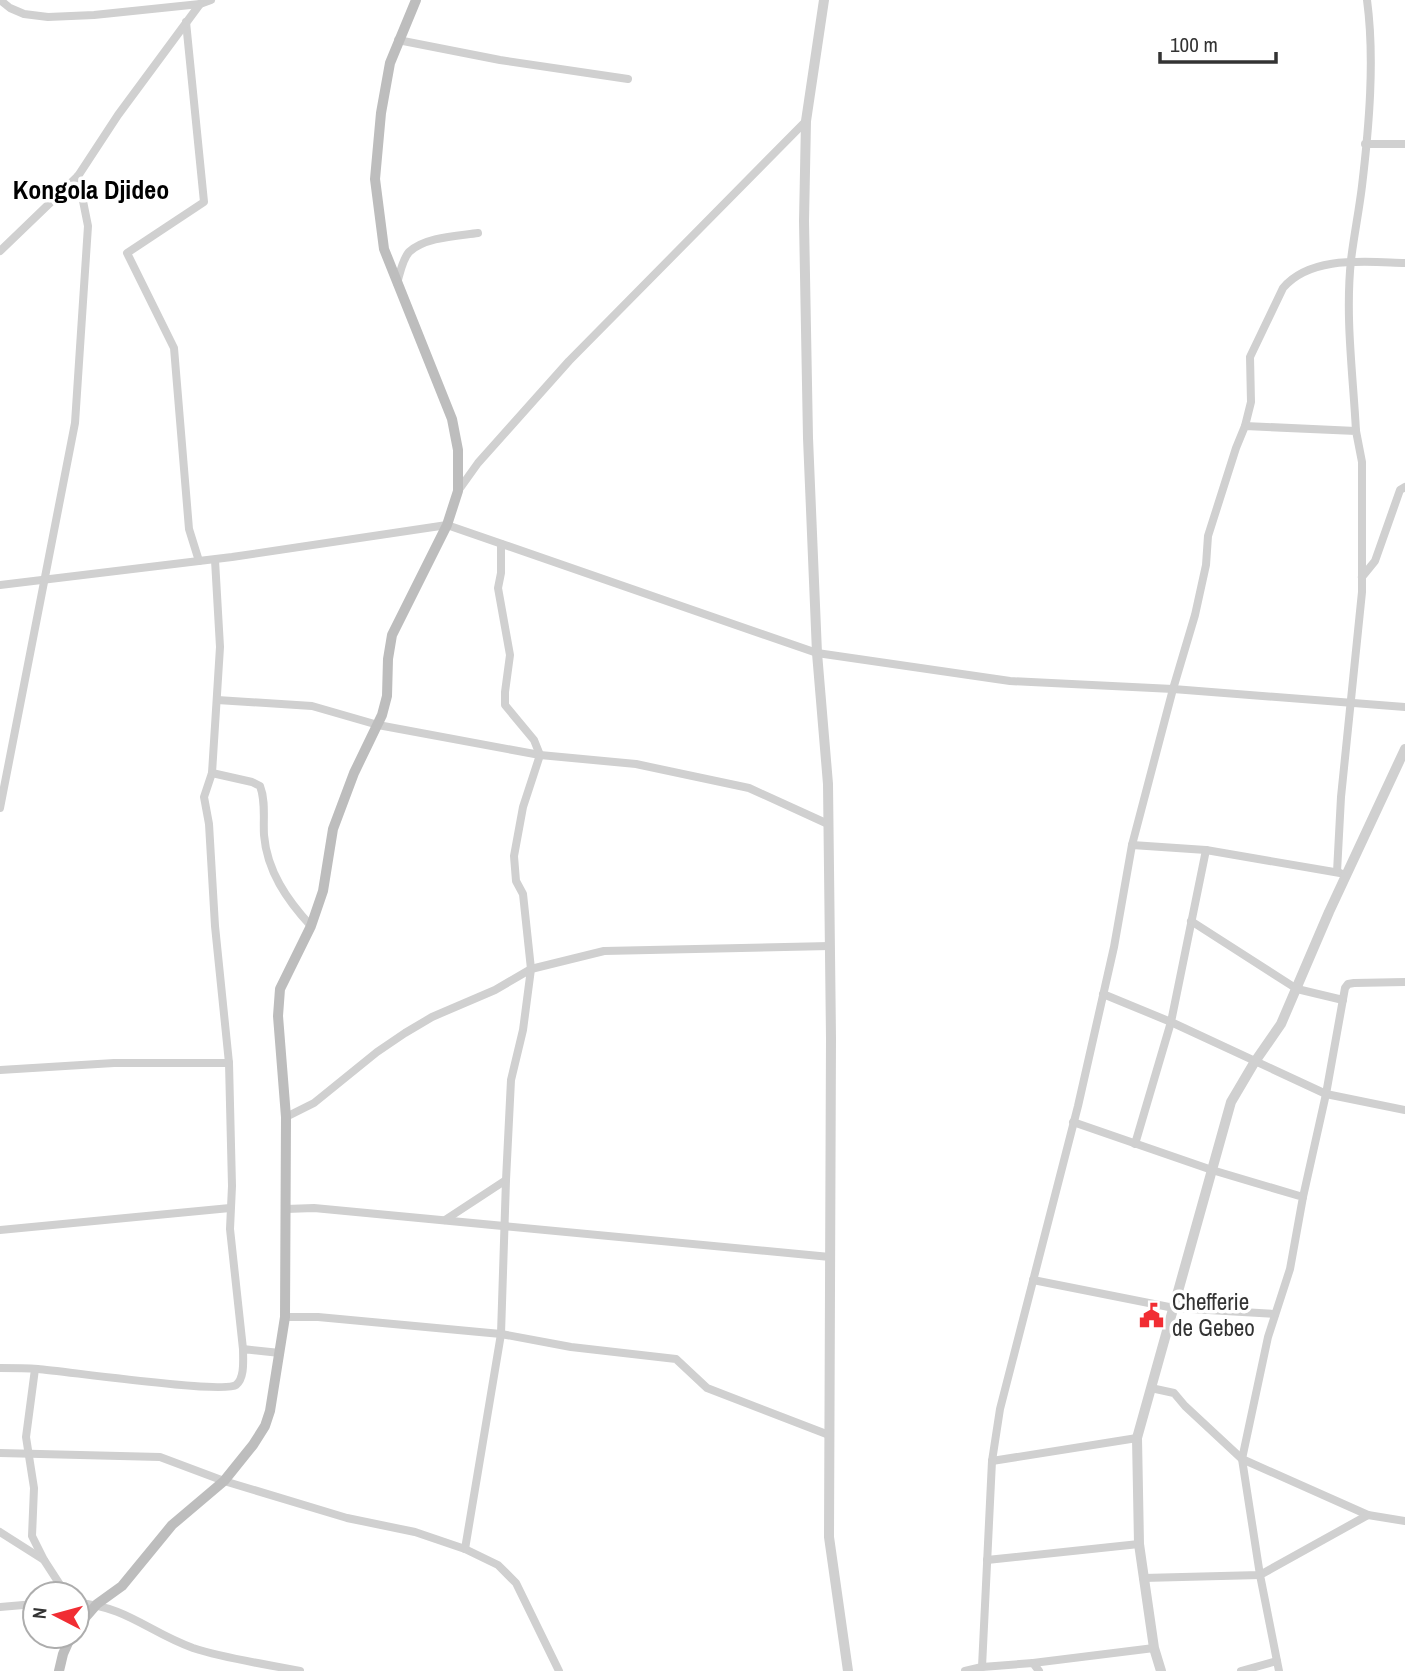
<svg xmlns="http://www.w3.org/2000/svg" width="1405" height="1671" font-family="'Archivo Narrow',sans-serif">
  <rect width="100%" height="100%" fill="#fff"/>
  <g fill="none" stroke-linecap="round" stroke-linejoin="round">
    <g stroke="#d0d0d0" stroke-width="8">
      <polyline points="0,0 10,8 24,14 48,17 94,15 200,4 211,0"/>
      <polyline points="186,22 204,202 127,253 174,348 189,529 199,561"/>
      <polyline points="398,40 500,60 628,79"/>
      <polyline points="1365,144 1405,144"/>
      <polyline points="0,251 78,176 118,115 200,4"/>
      <path d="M397 283C400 274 402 260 409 252 425 237 457 236 478 233"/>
      <path d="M1245 426 1251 402 1250 357 1283 288C1311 255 1366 262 1405 263"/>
      <path d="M1356 431C1353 374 1345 317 1351 260 1354 235 1359 211 1362 186 1369 127 1375 59 1367 0"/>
      <polyline points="458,491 478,463 569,361 806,121"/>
      <polyline points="215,560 220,647 212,773 204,797 209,824 215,926 229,1063 232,1186 230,1229 243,1349"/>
      <polyline points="1362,577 1375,561 1400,490 1405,487"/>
      <polyline points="0,585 232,557 447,525 817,653 1010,681 1173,689 1405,707"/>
      <polyline points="217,700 312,706 378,725 540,755 636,764 749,788 828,824"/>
      <path d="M212 773 252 782 260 786C266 801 263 819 264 835 267 871 287 900 311 926"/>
      <polyline points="0,808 75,423 88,226 78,176"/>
      <polyline points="1132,845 1206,850"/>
      <polyline points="1340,873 1206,850 1171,1022 1326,1094 1405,1110"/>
      <polyline points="1191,921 1297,989 1343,1000"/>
      <polyline points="1103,994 1171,1022 1135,1144"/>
      <polyline points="0,1070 114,1063 229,1063"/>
      <polyline points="286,1117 314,1103 377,1052 405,1033 432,1017 495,990 531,969 604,951 830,946"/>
      <polyline points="1073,1122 1212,1170 1303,1197 1290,1269 1268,1337 1242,1459 1260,1575 1143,1578"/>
      <polyline points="1303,1197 1326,1094 1345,988 1348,984 1354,983 1405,982"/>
      <polyline points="286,1209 314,1208 830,1257"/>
      <polyline points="445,1220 506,1180 511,1080 523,1030 531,969 523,894 516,881 514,856 523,807 540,755 534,740 505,705 505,692 510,655 498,588 501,573 501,544"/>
      <polyline points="0,1230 230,1208"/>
      <polyline points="1033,1280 1174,1308 1275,1314"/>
      <polyline points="285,1317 318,1317 501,1334 571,1347 676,1359 707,1388 829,1435"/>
      <path d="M0 1368C13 1368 25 1368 38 1369 64 1371 224 1394 236 1385 245 1378 243 1360 243 1349L280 1353"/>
      <polyline points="35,1369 26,1437 34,1488 32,1536 44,1560 66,1594"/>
      <polyline points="1151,1388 1174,1393 1185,1406 1242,1459 1368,1515"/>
      <polyline points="0,1453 160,1457 224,1481 347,1518 415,1532 465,1549 498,1565 516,1583 559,1671"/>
      <polyline points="992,1461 1137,1438"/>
      <polyline points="0,1532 44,1560"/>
      <polyline points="465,1549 501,1334 506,1180"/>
      <polyline points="987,1560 1139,1544"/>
      <path d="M77 1603C126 1606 150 1633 193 1648 227 1659 265 1664 300 1671"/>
      <polyline points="0,1607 35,1604"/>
      <polyline points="1277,1661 1260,1575 1368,1515 1405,1521"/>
      <polyline points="1033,1663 1154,1648"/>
      <polyline points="982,1667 992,1461 1000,1409 1078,1106 1114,947 1132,845 1173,689 1195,615 1206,565 1208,536 1236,448 1245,426 1356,431 1362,462 1362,592 1341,797 1337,872"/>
      <polyline points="965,1671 982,1667 1033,1663 1039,1671"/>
      <polyline points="1241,1671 1277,1661 1279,1671"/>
    </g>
    <g stroke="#d0d0d0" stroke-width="10">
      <polyline points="824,0 806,121 804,221 808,438 817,653 828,784 831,1038 829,1537 848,1671"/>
      <polyline points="1161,1671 1154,1648 1139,1544 1137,1438 1231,1102 1254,1063 1281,1024 1329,912 1405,749"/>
    </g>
    <g stroke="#bdbdbd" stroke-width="10">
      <polyline points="77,1627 97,1604 122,1586 172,1525 224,1481 253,1445 265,1426 270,1411 285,1317 286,1117 278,1016 280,989 311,926 323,891 333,829 354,773 382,715 387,696 388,659 392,635 447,525 458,491 458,450 452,419 384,249 375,179 381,113 390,63 416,0"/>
      <polyline points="59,1671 63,1654 71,1636"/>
    </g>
  </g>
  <defs>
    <symbol id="civic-bare" viewBox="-9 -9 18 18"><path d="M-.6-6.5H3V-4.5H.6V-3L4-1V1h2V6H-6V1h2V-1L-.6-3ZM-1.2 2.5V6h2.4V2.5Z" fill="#f12d33" stroke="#fff" stroke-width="2.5" paint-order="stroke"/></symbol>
  </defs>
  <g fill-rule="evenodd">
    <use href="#civic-bare" x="1134" y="1298" width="35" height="35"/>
  </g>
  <g text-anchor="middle" stroke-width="7" stroke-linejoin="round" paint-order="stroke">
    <g font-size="23" fill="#333" stroke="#fff" text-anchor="start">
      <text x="1172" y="1310">Chefferie<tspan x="1172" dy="26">de Gebeo</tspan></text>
    </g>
    <g font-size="26" font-weight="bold" fill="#000" stroke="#fff">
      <text x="91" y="199">Kongola Djideo</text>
    </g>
  </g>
  <g transform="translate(56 1615) rotate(276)"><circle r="33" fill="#ffffff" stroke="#adadad" stroke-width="2"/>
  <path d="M0-5L12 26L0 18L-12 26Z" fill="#f12d33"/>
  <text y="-10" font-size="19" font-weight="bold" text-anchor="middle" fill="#333333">N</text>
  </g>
  <path d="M1160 52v10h116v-10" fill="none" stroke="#333333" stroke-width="3.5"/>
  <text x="1170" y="52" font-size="21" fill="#333333" stroke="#ffffff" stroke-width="5" paint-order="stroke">100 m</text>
</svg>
